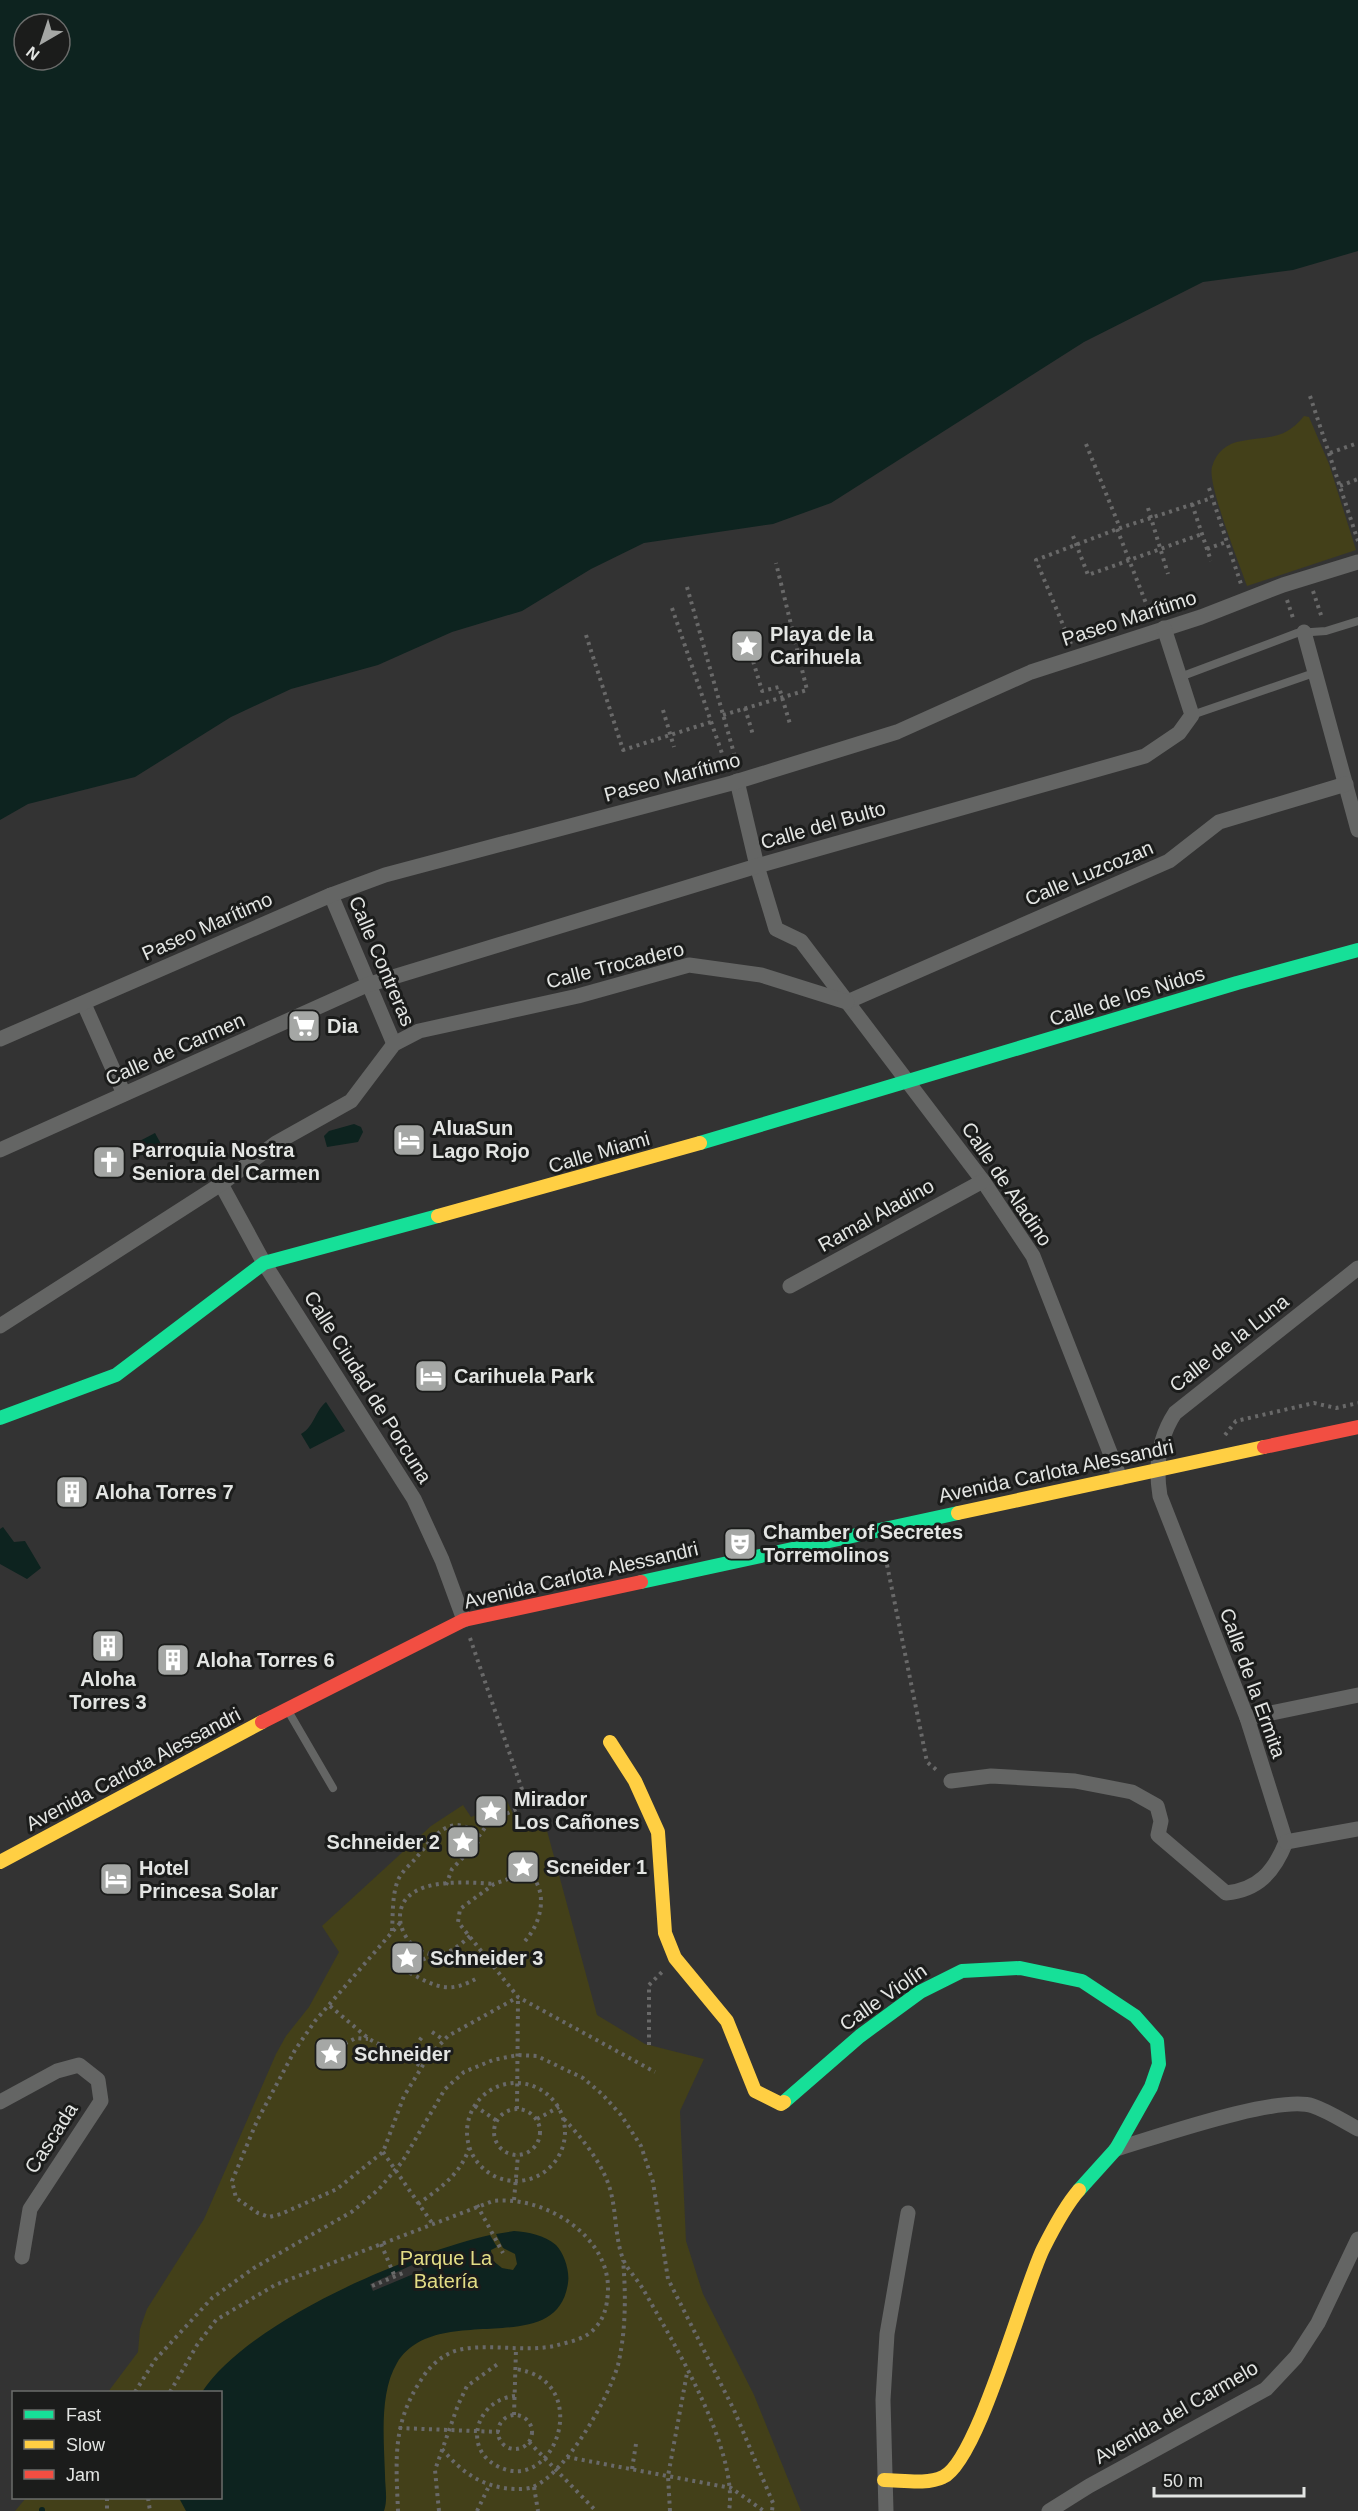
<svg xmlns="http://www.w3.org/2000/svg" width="1358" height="2511" font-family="Arial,sans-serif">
  <rect width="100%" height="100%" fill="#333"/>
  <g fill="#434019">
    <path d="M1304 416 1309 417 1329 464 1356 550 1247 586C1240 565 1207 484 1212 467 1216 452 1227 443 1242 441 1269 436 1285 440 1304 416Z"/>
    <polygon points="505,1797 519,1826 543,1816 597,2015 645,2044 704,2059 680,2111 686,2241 703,2294 754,2395 801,2511 15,2511 26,2498 220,2498 220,2392 108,2392 138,2352 140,2329 147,2309 204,2219 276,2054 286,2036 309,2007 339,1952 322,1926 431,1826 463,1805 471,1817 490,1809 486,1802"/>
  </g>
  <g fill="#0d231f" fill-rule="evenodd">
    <path d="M0 0H1358V251L1293 270 1203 282 1084 342 831 503 773 524 644 543 591 569 522 611 452 632 378 665 291 689 231 717 135 777 28 804 0 820ZM24 24H60V60H24Z"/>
    <polygon points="354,1124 361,1127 363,1132 358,1142 327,1147 324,1136 329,1131"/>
    <polygon points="155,1133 161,1144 158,1152 137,1156 132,1145"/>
    <path d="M326 1402 345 1431 310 1449 301 1434C314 1427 315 1411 326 1402Z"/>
    <polygon points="3,1527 14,1542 25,1541 41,1568 27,1579 0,1564 0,1529"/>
    <path d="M514 2231C529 2232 544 2235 556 2245 564 2253 570 2271 568 2283 557 2362 436 2299 397 2363 379 2393 384 2441 385 2475 385 2486 388 2500 384 2511H186L179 2498H220V2392H202C249 2321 407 2254 490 2235L497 2247 491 2250 492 2260 502 2268 513 2270 517 2264 515 2254 503 2248 496 2234Z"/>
  </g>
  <polygon fill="#333" points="419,2262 423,2270 373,2291 370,2284"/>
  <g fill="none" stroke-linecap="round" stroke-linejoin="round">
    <polyline stroke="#0d231f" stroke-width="6" points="42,2510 42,2511"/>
    <g stroke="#696969" stroke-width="4" stroke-dasharray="3 4.5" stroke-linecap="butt">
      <polyline points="1310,396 1358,541"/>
      <polyline points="1086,444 1120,528"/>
      <polyline points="1330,453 1358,443"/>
      <polyline points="1340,486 1358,479"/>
      <polyline points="1209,488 1241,584"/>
      <polyline points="1192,504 1211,561"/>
      <polyline points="1148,508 1168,574"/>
      <polyline points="1117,529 1151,616"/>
      <polyline points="1073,536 1088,575 1202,534"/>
      <polyline points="1207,549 1226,542"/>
      <polyline points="687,587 737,764"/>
      <polyline points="1313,591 1322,618"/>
      <polyline points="1287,600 1294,621"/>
      <polyline points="672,608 727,768"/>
      <polyline points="586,635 623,750 711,722"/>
      <polyline points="1071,644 1036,560 1120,528 1212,498"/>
      <polyline points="751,654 762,691 779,687 790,724"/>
      <polyline points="745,708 753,735"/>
      <polyline points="663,710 674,747"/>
      <polyline points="723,715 807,690 776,563"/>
      <polyline points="1225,1435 1236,1421 1314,1403 1336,1408 1358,1403"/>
      <polyline points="884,1550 927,1762 939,1772"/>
      <polyline points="470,1638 527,1804 489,1822 479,1836"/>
      <polyline points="400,1923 315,2021 295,2050 257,2121 232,2181 236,2198 258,2213 269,2217 281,2214 337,2189 383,2152 404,2096 428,2057 448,2036 518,1997"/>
      <path d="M392 1931C393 1914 392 1895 398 1880 402 1871 410 1865 416 1858 433 1838 451 1809 479 1836V1841L452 1869 446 1885"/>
      <path d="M470 1936C463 1942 456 1949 447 1952 411 1967 380 1910 416 1891 436 1880 471 1882 494 1884"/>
      <path d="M525 1941C542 1922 549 1890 528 1872L494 1884 460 1909 458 1922 518 1997 655 2072"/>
      <path d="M432 1955 412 1965 410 1973C438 1988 450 1994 479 1977"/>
      <polyline points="330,2006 369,2039 421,2066"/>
      <polyline points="432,2032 444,2040"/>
      <polyline points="649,2045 649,1985 662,1972"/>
      <polyline points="338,2047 356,2038 368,2039"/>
      <polyline points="406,2058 422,2037"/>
      <circle cx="516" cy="2132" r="49"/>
      <polyline points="475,2106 497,2121"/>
      <circle cx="517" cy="2132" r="23"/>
      <polyline points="517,2109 518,1997"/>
      <polyline points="537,2119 559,2107"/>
      <path d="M564 2119C581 2137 599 2159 608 2183 617 2207 614 2235 623 2259 627 2269 637 2279 643 2289 673 2342 739 2450 729 2511"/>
      <polyline points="383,2152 432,2223"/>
      <polyline points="514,2200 518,2155"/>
      <path d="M418 2204C439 2189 461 2174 469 2148"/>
      <polyline points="477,2205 503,2253"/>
      <polyline points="381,2244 395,2277"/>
      <polyline points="372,2286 403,2273"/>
      <polyline points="135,2392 155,2360 212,2298 254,2268 353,2211 379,2189 402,2162 445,2089 464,2072 493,2060 518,2055 537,2056 583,2078 602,2094 621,2115 641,2146 653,2182 668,2279 734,2410 773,2503 772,2511"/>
      <path d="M170 2392 197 2345 216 2320 275 2285 493 2201C543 2195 610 2235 608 2291 607 2306 605 2317 595 2328 585 2340 568 2342 554 2346 524 2352 493 2344 463 2349 445 2352 430 2365 421 2380 392 2424 396 2460 398 2511"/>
      <path d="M515 2396C478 2399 461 2447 497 2466 556 2497 595 2379 515 2369"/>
      <polyline points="514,2415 516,2349"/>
      <circle cx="515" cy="2432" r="17"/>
      <polyline points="399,2428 499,2432"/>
      <polyline points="529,2442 596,2511"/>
      <path d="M442 2449C462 2473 484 2488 515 2489 521 2489 528 2489 533 2487 567 2472 608 2399 618 2365 626 2331 626 2294 623 2260"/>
      <polyline points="567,2457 731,2488 764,2511"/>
      <polyline points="632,2469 636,2444"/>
      <polyline points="534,2487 538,2511"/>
      <polyline points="107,2498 107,2511"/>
      <polyline points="148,2498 150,2511"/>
      <polyline points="439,2511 435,2470 458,2405 467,2386 499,2363"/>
      <polyline points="477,2511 489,2486"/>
      <polyline points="670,2511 668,2476 687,2373"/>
    </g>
    <g stroke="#646564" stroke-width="8">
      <polyline points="1180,677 1297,633 1326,631 1358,621"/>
      <polyline points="1192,715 1314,673"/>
      <polyline points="287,1709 333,1788"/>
    </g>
    <g stroke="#646564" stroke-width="15">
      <polyline points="1304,632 1358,830"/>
      <polyline points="737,781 757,866 776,929 801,941 983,1181 1033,1256 1120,1478"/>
      <polyline points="331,895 394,1044"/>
      <polyline points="847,1002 1169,861 1219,822 1346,784"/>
      <polyline points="84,1004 124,1094"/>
      <polyline points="0,1039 331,895 385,875 732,783 897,732 1031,672 1201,617 1283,585 1358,562"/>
      <polyline points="0,1150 367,985 757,866 1145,756 1179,733 1192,715 1164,628"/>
      <polyline points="221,1184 264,1263 414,1499 442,1560 464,1620"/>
      <polyline points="790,1286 983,1181"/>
      <polyline points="0,1326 221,1184 276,1143 351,1101 394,1044 419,1031 578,996 689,965 761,975 847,1002"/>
      <polyline points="1247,1718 1358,1695"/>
      <path d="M951 1781 991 1776 1075 1781 1132 1792 1157 1806 1161 1821 1158 1835 1226 1893C1258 1890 1274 1872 1286 1842"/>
      <path d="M1286 1842 1247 1718 1160 1496C1155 1466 1158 1439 1175 1413L1358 1268"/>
      <polyline points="1286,1842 1358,1829"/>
      <polyline points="0,2102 57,2071 79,2065 98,2080 101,2101 30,2209 22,2257"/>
      <path d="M1116 2149C1154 2138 1279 2094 1313 2106 1328 2111 1343 2121 1358 2129"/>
      <polyline points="886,2511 883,2400 887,2334 908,2213"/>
      <polyline points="1049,2511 1089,2486 1266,2389 1296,2357 1318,2323 1358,2239"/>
    </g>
    <g stroke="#16e098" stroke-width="14">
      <polyline points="700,1143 1237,983 1358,950"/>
      <polyline points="0,1418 116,1375 264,1263 438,1216"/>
      <polyline points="641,1582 958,1513"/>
      <polyline points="784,2102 860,2036 920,1992 962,1971 1020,1968 1082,1981 1135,2016 1157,2041 1159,2064 1151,2087 1116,2149 1079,2190"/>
    </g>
    <g stroke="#ffcf43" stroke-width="14">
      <polyline points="438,1216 700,1143"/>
      <polyline points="958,1513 1264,1447"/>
      <polyline points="610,1742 635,1781 658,1832 665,1933 675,1958 727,2021 755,2091 781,2104 784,2102"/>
      <polyline points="0,1862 262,1722"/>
      <path d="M884 2480C901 2480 927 2485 943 2477 978 2461 1023 2290 1043 2249 1053 2229 1065 2206 1079 2190"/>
    </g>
    <g stroke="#f24e42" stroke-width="14">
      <polyline points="1264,1447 1358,1427"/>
      <polyline points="262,1722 464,1620 641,1582"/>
    </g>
  </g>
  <defs>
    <symbol id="sight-square" viewBox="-11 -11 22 22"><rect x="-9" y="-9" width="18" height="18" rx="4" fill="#a5a7a5" stroke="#1b1c1b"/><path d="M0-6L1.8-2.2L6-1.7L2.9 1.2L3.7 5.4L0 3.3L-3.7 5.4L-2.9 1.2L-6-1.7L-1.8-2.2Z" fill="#fff"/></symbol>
    <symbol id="supermarket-square" viewBox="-11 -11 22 22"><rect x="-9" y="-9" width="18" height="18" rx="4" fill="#a5a7a5" stroke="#1b1c1b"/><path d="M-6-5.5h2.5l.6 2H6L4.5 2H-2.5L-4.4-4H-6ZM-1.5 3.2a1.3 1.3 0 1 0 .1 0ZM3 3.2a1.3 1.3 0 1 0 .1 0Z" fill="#fff"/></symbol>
    <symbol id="hotel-square" viewBox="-11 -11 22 22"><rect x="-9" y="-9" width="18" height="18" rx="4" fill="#a5a7a5" stroke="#1b1c1b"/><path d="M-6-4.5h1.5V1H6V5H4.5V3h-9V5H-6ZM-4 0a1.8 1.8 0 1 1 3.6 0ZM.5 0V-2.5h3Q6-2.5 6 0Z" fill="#fff"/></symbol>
    <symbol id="church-square" viewBox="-11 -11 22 22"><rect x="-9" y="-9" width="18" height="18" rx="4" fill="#a5a7a5" stroke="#1b1c1b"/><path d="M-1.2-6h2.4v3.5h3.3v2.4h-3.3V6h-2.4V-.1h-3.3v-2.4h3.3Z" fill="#fff"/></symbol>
    <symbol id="building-square" viewBox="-11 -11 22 22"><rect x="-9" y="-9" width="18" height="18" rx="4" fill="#a5a7a5" stroke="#1b1c1b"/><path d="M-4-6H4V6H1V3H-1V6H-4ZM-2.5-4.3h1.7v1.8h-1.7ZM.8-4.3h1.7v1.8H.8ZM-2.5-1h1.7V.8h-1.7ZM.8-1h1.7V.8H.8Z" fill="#fff"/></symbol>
    <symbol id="theatre-square" viewBox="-11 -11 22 22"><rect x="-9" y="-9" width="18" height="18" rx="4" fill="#a5a7a5" stroke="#1b1c1b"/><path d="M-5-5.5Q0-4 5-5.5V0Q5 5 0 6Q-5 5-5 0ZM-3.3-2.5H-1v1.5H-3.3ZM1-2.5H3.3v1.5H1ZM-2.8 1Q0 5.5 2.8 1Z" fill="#fff"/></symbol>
  </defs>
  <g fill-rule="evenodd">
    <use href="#sight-square" x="728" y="627" width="38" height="38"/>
    <use href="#supermarket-square" x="285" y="1007" width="38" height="38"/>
    <use href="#hotel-square" x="390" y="1121" width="38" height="38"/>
    <use href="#church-square" x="90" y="1143" width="38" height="38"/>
    <use href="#hotel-square" x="412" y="1357" width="38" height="38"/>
    <use href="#building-square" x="53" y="1473" width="38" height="38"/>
    <use href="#theatre-square" x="721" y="1525" width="38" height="38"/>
    <use href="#building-square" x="89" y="1627" width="38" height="38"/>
    <use href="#building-square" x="154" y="1641" width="38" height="38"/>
    <use href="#sight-square" x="472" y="1792" width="38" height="38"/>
    <use href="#sight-square" x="444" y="1823" width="38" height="38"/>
    <use href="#sight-square" x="504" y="1848" width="38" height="38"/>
    <use href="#hotel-square" x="97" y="1860" width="38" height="38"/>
    <use href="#sight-square" x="388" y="1939" width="38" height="38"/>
    <use href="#sight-square" x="312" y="2035" width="38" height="38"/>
  </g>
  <g text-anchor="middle" stroke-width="6" stroke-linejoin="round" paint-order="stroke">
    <g font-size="20" fill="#e3e5e3" stroke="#1b1c1b">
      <text transform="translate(1129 618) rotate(-18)" y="7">Paseo Marítimo</text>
      <text transform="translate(672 777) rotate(-15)" y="7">Paseo Marítimo</text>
      <text transform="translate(823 825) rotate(-16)" y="7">Calle del Bulto</text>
      <text transform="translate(1089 873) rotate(-23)" y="7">Calle Luzcozan</text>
      <text transform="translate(207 926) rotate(-24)" y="7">Paseo Marítimo</text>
      <text transform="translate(382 961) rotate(67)" y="7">Calle Contreras</text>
      <text transform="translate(615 965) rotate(-14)" y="7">Calle Trocadero</text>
      <text transform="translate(1127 996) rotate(-17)" y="7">Calle de los Nidos</text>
      <text transform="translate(175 1049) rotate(-24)" y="7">Calle de Carmen</text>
      <text transform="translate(599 1152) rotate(-16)" y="7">Calle Miami</text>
      <text transform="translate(1007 1184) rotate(56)" y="7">Calle de Aladino</text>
      <text transform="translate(876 1215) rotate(-29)" y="7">Ramal Aladino</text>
      <text transform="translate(1229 1343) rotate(-38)" y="7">Calle de la Luna</text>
      <text transform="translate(368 1387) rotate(58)" y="7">Calle Ciudad de Porcuna</text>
      <text transform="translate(1056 1471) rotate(-12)" y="7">Avenida Carlota Alessandri</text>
      <text transform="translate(581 1575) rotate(-13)" y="7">Avenida Carlota Alessandri</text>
      <text transform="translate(1253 1683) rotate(70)" y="7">Calle de la Ermita</text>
      <text transform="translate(133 1769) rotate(-28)" y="7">Avenida Carlota Alessandri</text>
      <text transform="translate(883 1997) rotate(-35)" y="7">Calle Violín</text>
      <text transform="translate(51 2138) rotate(-57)" y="7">Cascada</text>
      <text transform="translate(1176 2412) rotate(-30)" y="7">Avenida del Carmelo</text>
    </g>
    <g font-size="20" font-weight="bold" fill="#e3e5e3" stroke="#1b1c1b" text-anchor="start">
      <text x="770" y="641">Playa de la<tspan x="770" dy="23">Carihuela</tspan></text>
      <text x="327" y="1033">Dia</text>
      <text x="432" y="1135">AluaSun<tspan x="432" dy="23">Lago Rojo</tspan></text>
      <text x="132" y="1157">Parroquia Nostra<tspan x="132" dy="23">Seniora del Carmen</tspan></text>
      <text x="454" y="1383">Carihuela Park</text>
      <text x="95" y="1499">Aloha Torres 7</text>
      <text x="763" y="1539">Chamber of Secretes<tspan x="763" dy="23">Torremolinos</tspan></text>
      <text x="196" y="1667">Aloha Torres 6</text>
      <text x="108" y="1686" text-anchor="middle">Aloha<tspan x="108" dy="23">Torres 3</tspan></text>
      <text x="514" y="1806">Mirador<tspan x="514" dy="23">Los Cañones</tspan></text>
      <text x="440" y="1849" text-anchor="end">Schneider 2</text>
      <text x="546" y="1874">Scneider 1</text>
      <text x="139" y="1875">Hotel<tspan x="139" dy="23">Princesa Solar</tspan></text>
      <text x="430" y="1965">Schneider 3</text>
      <text x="354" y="2061">Schneider</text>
    </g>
    <g font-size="20" fill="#e3dd86" stroke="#1b1c1b">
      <text x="446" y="2265">Parque La<tspan x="446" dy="23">Batería</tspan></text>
    </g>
  </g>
  <rect x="12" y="2391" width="210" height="108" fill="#1b1c1b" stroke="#6b6c6b" stroke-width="1.5"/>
  <rect x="24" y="2410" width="30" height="9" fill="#16e098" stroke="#6b6c6b" stroke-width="1.5"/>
  <text x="66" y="2421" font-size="18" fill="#e3e5e3">Fast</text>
  <rect x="24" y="2440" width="30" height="9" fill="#ffcf43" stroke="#6b6c6b" stroke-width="1.5"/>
  <text x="66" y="2451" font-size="18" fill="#e3e5e3">Slow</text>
  <rect x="24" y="2470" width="30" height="9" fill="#f24e42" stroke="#6b6c6b" stroke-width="1.5"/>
  <text x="66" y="2481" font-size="18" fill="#e3e5e3">Jam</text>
  <g transform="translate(42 42) rotate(219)"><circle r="28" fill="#1b1c1b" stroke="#6b6c6b" stroke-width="1.5"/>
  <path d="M0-4.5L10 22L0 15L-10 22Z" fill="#a5a7a5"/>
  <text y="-9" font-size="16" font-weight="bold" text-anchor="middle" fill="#e3e5e3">N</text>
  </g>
  <path d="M1154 2487v9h150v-9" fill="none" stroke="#e3e5e3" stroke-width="3"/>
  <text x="1163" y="2487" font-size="18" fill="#e3e5e3" stroke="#1b1c1b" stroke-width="4.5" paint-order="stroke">50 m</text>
</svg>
